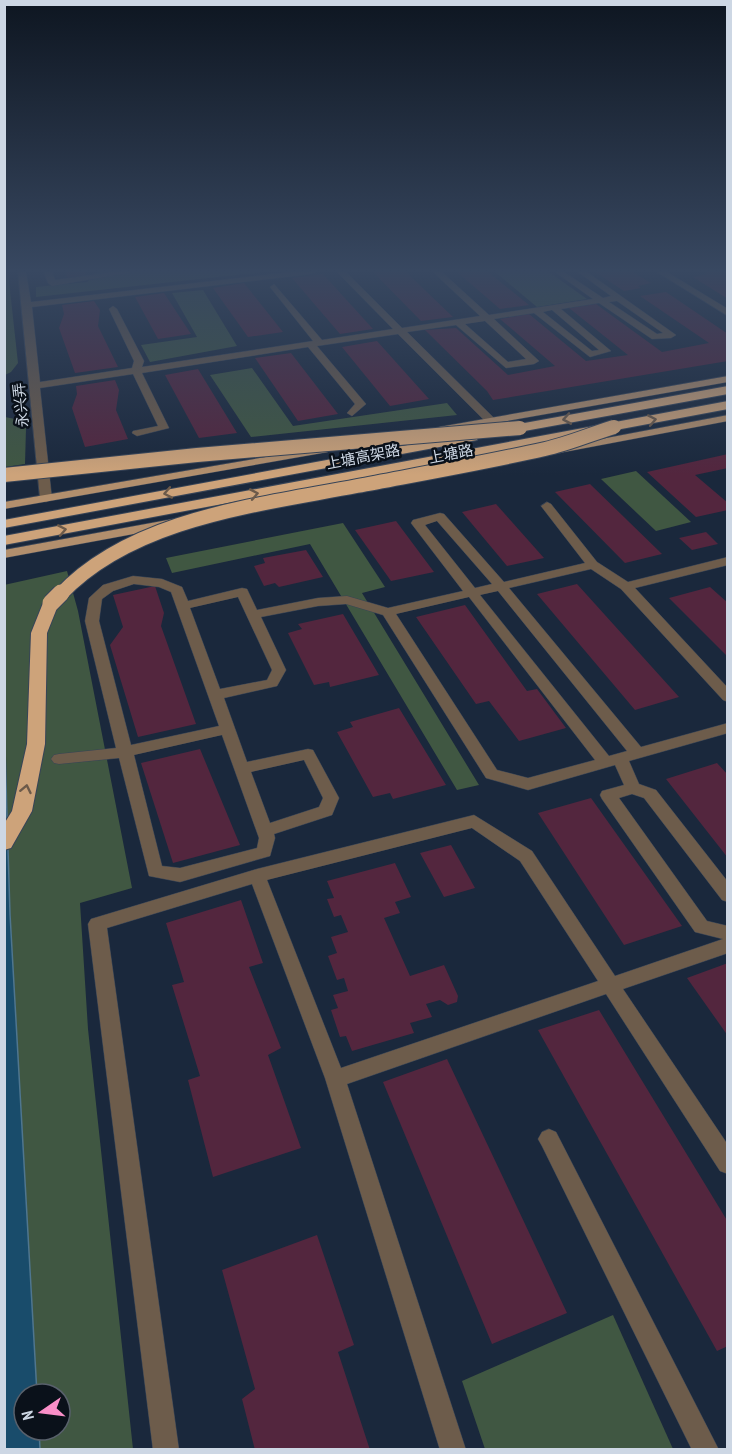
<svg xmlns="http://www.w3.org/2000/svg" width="732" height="1454" font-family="'PT Sans Narrow','Noto Sans SC',sans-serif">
  <rect width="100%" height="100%" fill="#1a283c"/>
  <g fill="#405742">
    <polygon points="4,272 8,272 18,363 11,372 5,375"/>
    <polygon points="99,272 262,272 36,297 36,287 87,282"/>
    <polygon points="495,272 549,272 587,299 537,307"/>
    <polygon points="203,290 237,346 150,362 141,345 197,337 172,293"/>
    <polygon points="252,368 293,426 447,403 457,415 251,437 210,375"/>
    <polygon points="5,417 20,420 26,428 25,464 5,467"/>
    <polygon points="636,471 691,522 656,531 601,479"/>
    <polygon points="343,523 385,587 362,593 479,785 457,790 310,544 172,573 166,558"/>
    <polygon points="67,571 78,611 132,888 80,903 88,1029 133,1449 40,1449 39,1430 60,1430 60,1394 37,1394 10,914 5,717 4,585"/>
    <polygon points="613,1315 673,1449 485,1449 462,1381"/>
  </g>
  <polygon fill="#194c6b" stroke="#4f768f" stroke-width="1.5" points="4,717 10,914 37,1394 24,1394 24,1430 39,1430 40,1449 4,1449"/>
  <g fill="#53263e">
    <polygon points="65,272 85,272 85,275 68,278"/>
    <polygon points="373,272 406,272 453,317 421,321"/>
    <polygon points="457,272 488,272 529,305 500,309"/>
    <polygon points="595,272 633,272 651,283 638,286 641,288 624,291"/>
    <polygon points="706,272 728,272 728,299 693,277 709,274"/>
    <polygon points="323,274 373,329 340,334 292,278"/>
    <polygon points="244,283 283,332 248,337 213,288"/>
    <polygon points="666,292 728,334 728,361 493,400 487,391 425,330 456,328 508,375 555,366 500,319 529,314 586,361 628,355 569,308 596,304 662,352 709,343 640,296"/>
    <polygon points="164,293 191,334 158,339 135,297"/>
    <polygon points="94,301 100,310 98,326 118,367 75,373 59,328 64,314 62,305"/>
    <polygon points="377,341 429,399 390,406 342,347"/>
    <polygon points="291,353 338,414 298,421 255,358"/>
    <polygon points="198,369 237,433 199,438 165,375"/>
    <polygon points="115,380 119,390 116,410 128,439 85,447 72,408 77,394 76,386"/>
    <polygon points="728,454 728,468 695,475 728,503 728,510 696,517 647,472"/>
    <polygon points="590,484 662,554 625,563 555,492"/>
    <polygon points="496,504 544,558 507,566 462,512"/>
    <polygon points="396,521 434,572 391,581 355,530"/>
    <polygon points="706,532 718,544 692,550 679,538"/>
    <polygon points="306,550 323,577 279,587 275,583 264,586 254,566 265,563 263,558"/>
    <polygon points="577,584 679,697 635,710 537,594"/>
    <polygon points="155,586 164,613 161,626 196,724 138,737 110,645 123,627 113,595"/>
    <polygon points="710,587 728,603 728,657 669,598"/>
    <polygon points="465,605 527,691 537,689 566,728 519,741 489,701 476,704 416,617"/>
    <polygon points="343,614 379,675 330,687 329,682 314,685 288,633 302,629 298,624"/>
    <polygon points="399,708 446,785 393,799 390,793 373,797 337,732 353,727 350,722"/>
    <polygon points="200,749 240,845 173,863 141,763"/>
    <polygon points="717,763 728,775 728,858 666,779"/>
    <polygon points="591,798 682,926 624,945 538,813"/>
    <polygon points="451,845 475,888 444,897 420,853"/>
    <polygon points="395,863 411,897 395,902 400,913 384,918 410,976 444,965 458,996 457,1002 448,1005 440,1000 426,1004 432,1017 410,1023 414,1033 352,1051 346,1036 340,1037 331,1010 338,1008 333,995 348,991 344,978 337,980 328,956 337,953 331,937 348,932 341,915 334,917 327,899 334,898 327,881"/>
    <polygon points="241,900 263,963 249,967 281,1048 268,1055 301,1148 213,1177 188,1080 200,1076 172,985 184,982 166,923"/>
    <polygon points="728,963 728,1036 687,978"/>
    <polygon points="599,1010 728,1222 728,1346 717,1351 538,1030"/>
    <polygon points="447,1059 567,1313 492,1344 383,1082"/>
    <polygon points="317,1235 354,1345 338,1352 370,1450 255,1450 242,1399 255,1389 222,1270"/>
  </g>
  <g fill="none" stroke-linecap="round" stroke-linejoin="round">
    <defs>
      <g id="minor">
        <path d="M18 272H26L31 302 290 272H315L311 274 32 307 40 382 132 368 134 361 109 309 113 306 117 309 144 361 142 367 313 341 270 287 274 284 322 340 393 329 337 272H346L402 328 480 316 433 272H442L489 315 593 299 555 272H564L603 298 611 296 578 272H587L676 335 671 338 652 339 599 303 561 309 611 351 590 357 534 313 494 319 539 361 534 364 506 368 456 325 407 332 494 418V422H486L398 334 317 346 366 404 352 416 347 413 355 404 308 347 142 373 169 428 137 436 132 433 133 431 158 426 133 374 40 388 52 499 46 502 40 499ZM617 301 663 333 657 334 609 302ZM552 310 599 350 592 351 543 312ZM485 321 526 359 508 362 465 324Z"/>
        <polygon points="44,272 52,272 55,280 112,272 133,272 52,286 48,283"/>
        <polygon points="657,272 667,272 728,309 728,316"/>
        <path d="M547 502 551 504 597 562 628 582 728 557V565L635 588 728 688V702L723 700 621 589 591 569 509 588 641 747 728 723V733L629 761 639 784 656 790 728 882V902L722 900 644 798 632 794 619 798 707 921 728 926V953L623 989 728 1145V1174L720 1171 606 994 347 1084 466 1450H440L325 1078 252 884 107 928 179 1450H153L88 924 91 919 257 869 474 815 532 851 615 976 723 939 695 932 602 799 600 795 602 791 624 785 615 765 528 790 486 778 383 615 346 604 318 606 261 617 286 670 277 686 224 698 247 762 308 749 313 750 339 798 332 815 274 834 275 838 270 856 180 882 149 876 119 758 59 764 54 763 51 759 54 755 59 754 116 748 85 621 89 598 103 585 133 576 162 579 182 587 188 601 242 588 247 589 257 610 318 598 347 596 388 608 463 591 411 523 413 520 440 513 444 514 504 582 585 563 541 506ZM437 521 492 584 475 588 425 525ZM134 584 159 587 171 592 219 726 131 745 99 621 102 599 113 591ZM498 591 627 751 609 756 480 595ZM238 597 272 670 267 680 220 689 190 608ZM469 597 595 760 528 778 497 770 396 614ZM222 735 259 838 257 848 180 868 162 866 134 755ZM304 760 323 798 319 807 270 823 251 772ZM472 828 520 861 598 981 341 1068 267 880Z"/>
        <polygon points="549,1129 556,1132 719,1450 692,1450 542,1146 538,1139 542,1132"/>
      </g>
      <g id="major">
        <polygon points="728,376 728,382 439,433 434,430 439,427"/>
        <polygon points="728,415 728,421 559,453 554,450 559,447"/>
        <polygon points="324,447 329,450 328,452 4,509 4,502"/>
        <polygon points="173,519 177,520 177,526 4,558 4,550"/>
      </g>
      <g id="highway">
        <polygon points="728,386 728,394 502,435 496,431 502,427"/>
        <polygon points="728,401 728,409 4,545 4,536"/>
        <polygon points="472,433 478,437 477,440 4,528 4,520"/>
        <polygon points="51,598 59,603 47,633 45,744 32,811 11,848 4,850 4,824 12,811 27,744 31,633 43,603"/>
      </g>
    </defs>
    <use href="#minor" stroke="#374457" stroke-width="1"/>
    <use href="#major" stroke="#374457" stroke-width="1"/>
    <use href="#highway" stroke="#374457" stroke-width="2"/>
    <use href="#minor" fill="#6d5c4b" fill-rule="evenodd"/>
    <use href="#major" fill="#b28f6d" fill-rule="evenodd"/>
    <use href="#highway" fill="#cda37a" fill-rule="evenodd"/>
    <defs>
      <g id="highway-bridge-far1">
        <polyline points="4,475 197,455 520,428"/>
        <path d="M60 595C132 518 259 505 357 486 420 474 483 463 545 449 568 444 591 434 614 427"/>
      </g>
      <polyline id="highway-bridge" points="51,603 61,593"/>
    </defs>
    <use href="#highway-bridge-far1" stroke="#374457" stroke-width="16" stroke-linecap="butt"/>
    <use href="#highway-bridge" stroke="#374457" stroke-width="19" stroke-linecap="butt"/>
    <use href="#highway-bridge-far1" stroke="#cda37a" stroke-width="14"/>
    <use href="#highway-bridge" stroke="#cda37a" stroke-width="17"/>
  </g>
  <defs><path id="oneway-chevron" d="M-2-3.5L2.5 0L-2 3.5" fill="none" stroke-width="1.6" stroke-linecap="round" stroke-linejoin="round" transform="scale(1.5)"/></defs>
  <g stroke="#6c5a4a">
    <use href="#oneway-chevron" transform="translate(567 419) rotate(170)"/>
    <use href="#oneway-chevron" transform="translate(652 420) rotate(-11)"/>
    <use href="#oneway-chevron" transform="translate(168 493) rotate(169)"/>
    <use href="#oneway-chevron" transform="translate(254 494) rotate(-11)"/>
    <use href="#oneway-chevron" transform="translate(62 530) rotate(-11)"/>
    <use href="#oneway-chevron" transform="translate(26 789) rotate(-78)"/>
  </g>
  <linearGradient id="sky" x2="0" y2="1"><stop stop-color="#0e1621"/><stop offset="0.57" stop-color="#384861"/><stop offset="1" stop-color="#384861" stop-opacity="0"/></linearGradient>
  <rect width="732" height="475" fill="url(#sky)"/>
  <g text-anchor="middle" stroke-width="5" stroke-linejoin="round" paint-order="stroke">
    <g font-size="15" fill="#cdd7e4" stroke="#0a111a">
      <text transform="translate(21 405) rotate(-96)" y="5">永兴弄</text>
      <text transform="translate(451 454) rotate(-11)" y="5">上塘路</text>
      <text transform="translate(363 457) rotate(-11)" y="5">上塘高架路</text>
    </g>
  </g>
  <rect width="732" height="1454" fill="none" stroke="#cdd7e4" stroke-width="12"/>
  <g transform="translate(42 1412) rotate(256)"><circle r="28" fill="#0a111a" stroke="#58606b" stroke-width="1.5"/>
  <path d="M0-4.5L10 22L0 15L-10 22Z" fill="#fa8fc8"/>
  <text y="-9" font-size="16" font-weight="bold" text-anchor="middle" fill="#cdd7e4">N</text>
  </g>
</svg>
